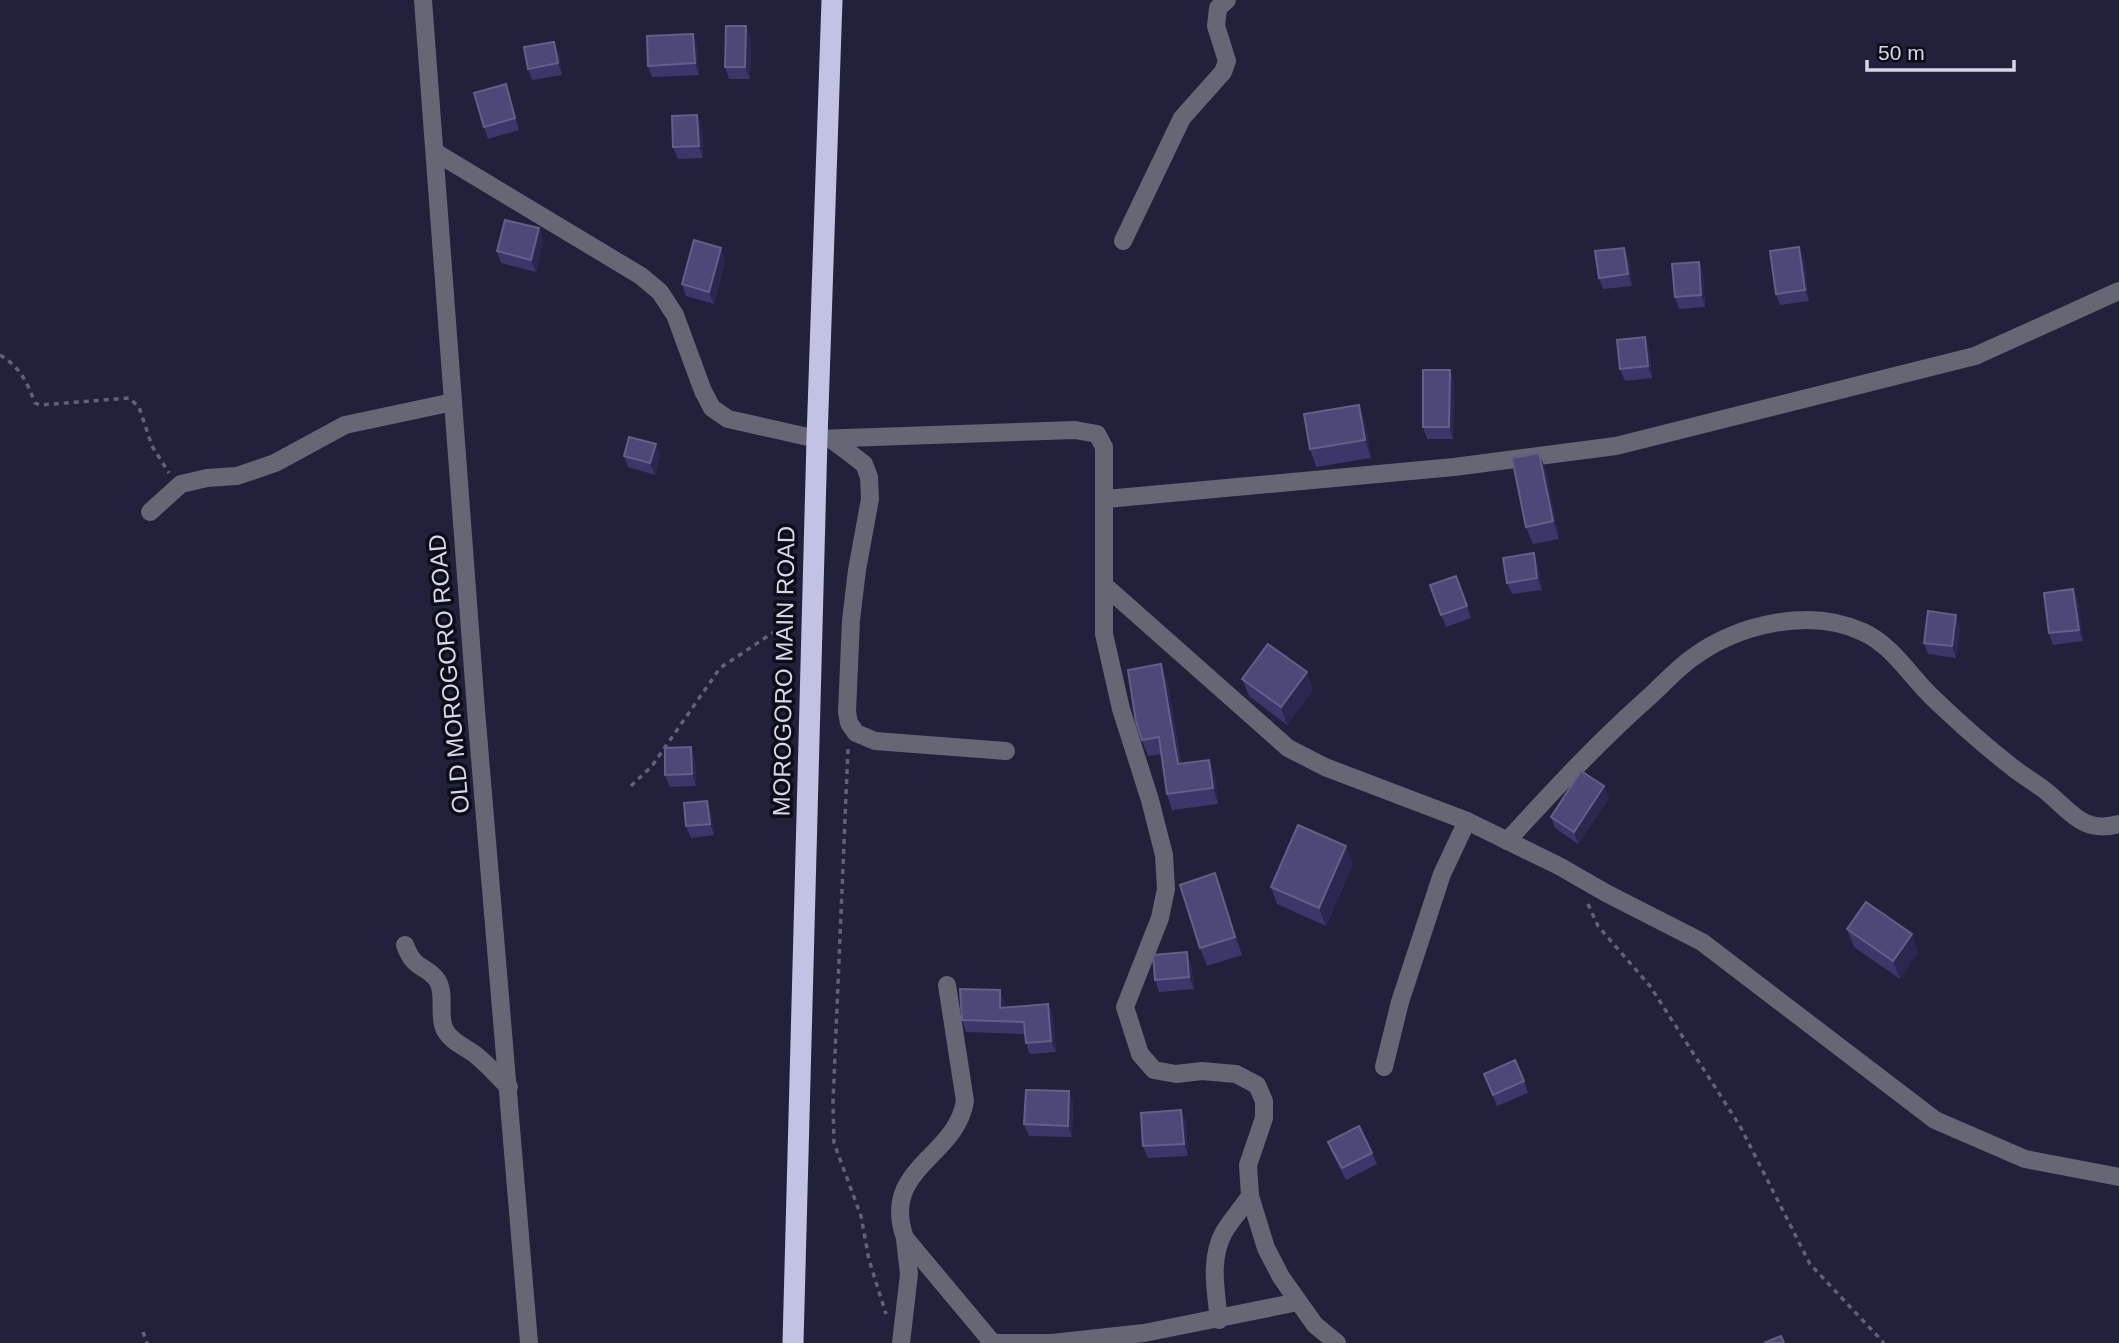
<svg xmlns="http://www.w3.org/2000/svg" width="2119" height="1343" font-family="Arial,sans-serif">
  <rect width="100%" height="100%" fill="#22213b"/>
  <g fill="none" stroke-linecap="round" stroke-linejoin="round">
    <g stroke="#616178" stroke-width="3.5" stroke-dasharray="5 5" stroke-linecap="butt">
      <path d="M0 355C20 367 27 382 35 403L40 405 129 398 139 407 152 446 169 473"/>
      <polyline points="848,749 833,1102 834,1143 861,1216 869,1260 886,1314"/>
      <polyline points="631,786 652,766 720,668 780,628 791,614"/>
      <polyline points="1588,904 1598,926 1650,986 1740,1126 1810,1264 1884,1343"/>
      <polyline points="143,1332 147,1343"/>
    </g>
    <g stroke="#666674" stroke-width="18">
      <polyline points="423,0 476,710 529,1343"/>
      <polyline points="435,152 641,276 660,292 675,315 703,391 712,408 728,419 817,439 1075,430 1097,434 1104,447 1104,585 1288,748 1325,767 1467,821 1559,866 1606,893 1702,942 1935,1120 2025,1159 2119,1177"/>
      <polyline points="1123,241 1182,118 1223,72 1227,61 1216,26 1218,8 1227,0"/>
      <polyline points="831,439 864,464 869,477 870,499 857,570 851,620 847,712 849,723 856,733 875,741 1006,751"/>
      <polyline points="1106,499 1454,467 1616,446 1975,356 2119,291"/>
      <polyline points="150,512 181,484 207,478 237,476 275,463 345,425 453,402"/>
      <polyline points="1104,585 1104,634 1121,709 1150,800 1164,855 1166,889 1160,918 1125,1007 1140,1054 1154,1070 1176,1074 1202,1071 1236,1074 1257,1085 1264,1101 1264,1118 1248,1165 1250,1196 1266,1248 1281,1277 1315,1325 1337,1343"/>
      <path d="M1507 841C1553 791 1598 742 1649 697 1663 684 1677 669 1692 658 1738 624 1810 607 1863 632 1892 645 1910 676 1932 697 1957 721 1985 746 2012 767 2023 776 2036 783 2047 792 2072 813 2084 834 2119 824"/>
      <path d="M405 945C415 972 426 964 437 980 446 993 438 1013 444 1028 450 1042 466 1047 477 1056 488 1065 498 1077 509 1087"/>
      <path d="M947 985 965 1101C956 1158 880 1168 905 1238L992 1342"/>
      <polyline points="1384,1067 1400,1002 1442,874 1467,821"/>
      <path d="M1219 1320C1216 1292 1209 1258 1224 1232 1231 1220 1242 1208 1250 1196"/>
      <polyline points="901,1343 909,1274 905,1239"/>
      <polyline points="989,1343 1052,1343 1144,1333 1298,1302"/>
    </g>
    <polyline stroke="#c1c2e4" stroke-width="21" points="793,1343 817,439 832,0"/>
  </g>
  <g fill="#3c376a">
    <polygon points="693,34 697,46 699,75 652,77 648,66"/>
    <polygon points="751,38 750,79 729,79 725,67"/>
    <polygon points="559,54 562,75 532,80 528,69"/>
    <polygon points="510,95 519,130 488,139 484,127"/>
    <polygon points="697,115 702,127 703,158 678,159 673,147"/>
    <polygon points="539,228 543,240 536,272 501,263 497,251"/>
    <polygon points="1804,259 1809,301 1780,305 1776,294"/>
    <polygon points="725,260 714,304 686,296 682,284"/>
    <polygon points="1629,260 1632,286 1603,289 1599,278"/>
    <polygon points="1699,262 1703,274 1705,307 1679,309 1675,297"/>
    <polygon points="1645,337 1649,349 1652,378 1625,381 1620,369"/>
    <polygon points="1454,381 1453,439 1427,439 1423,427"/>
    <polygon points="1365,422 1371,458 1316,467 1310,449"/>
    <polygon points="624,456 660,456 655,475 628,467"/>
    <polygon points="1546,470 1559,539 1533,544 1526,527"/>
    <polygon points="1534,553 1538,565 1542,590 1512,594 1507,583"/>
    <polygon points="1456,576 1471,618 1446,627 1430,585"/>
    <polygon points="2073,589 2078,601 2083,641 2053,645 2049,633"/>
    <polygon points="1960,627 1956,658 1928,654 1924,643"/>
    <polygon points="1242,679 1313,690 1287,725 1249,696"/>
    <polygon points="1167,680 1181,763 1215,775 1218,804 1172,810 1167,794 1162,754 1148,756 1142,740"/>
    <polygon points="695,759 696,786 670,787 665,775"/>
    <polygon points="1604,786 1609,798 1578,844 1555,828 1551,817"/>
    <polygon points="707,801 711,813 714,835 691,838 686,826"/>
    <polygon points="1353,864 1326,926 1277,904 1271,887"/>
    <polygon points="1222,891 1242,955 1207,966 1200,948"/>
    <polygon points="1847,929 1918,952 1900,979 1854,947"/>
    <polygon points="1191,964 1194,989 1159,992 1155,980"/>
    <polygon points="1005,1002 1005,1008 1048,1004 1053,1016 1056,1052 1030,1054 1026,1043 1025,1034 966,1032 962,1020"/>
    <polygon points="1484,1074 1524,1081 1528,1093 1497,1106"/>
    <polygon points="1069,1091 1073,1103 1072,1137 1029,1136 1024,1124"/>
    <polygon points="1181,1110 1186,1122 1188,1156 1148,1158 1143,1146"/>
    <polygon points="1328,1142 1372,1153 1377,1164 1346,1180 1332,1153"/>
  </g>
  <g fill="#2a2751">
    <polygon points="746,26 751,38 750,79 745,67"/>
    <polygon points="693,34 697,46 699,75 695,63"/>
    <polygon points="554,42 559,54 562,75 558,63"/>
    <polygon points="506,84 510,95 519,130 515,118"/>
    <polygon points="697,115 702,127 703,158 699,146"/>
    <polygon points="539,228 543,240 536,272 531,260"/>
    <polygon points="1799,247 1804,259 1809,301 1805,290"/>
    <polygon points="721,248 725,260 714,304 709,292"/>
    <polygon points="1624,248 1629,260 1632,286 1628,274"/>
    <polygon points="1699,262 1703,274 1705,307 1701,295"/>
    <polygon points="1645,337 1649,349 1652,378 1648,366"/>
    <polygon points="1450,370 1454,381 1453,439 1449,427"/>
    <polygon points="1359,405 1365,422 1371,458 1365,440"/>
    <polygon points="656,444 660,456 655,475 650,463"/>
    <polygon points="1539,453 1546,470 1559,539 1553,521"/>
    <polygon points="1534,553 1538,565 1542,590 1537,578"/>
    <polygon points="2073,589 2078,601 2083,641 2079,630"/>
    <polygon points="1956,615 1960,627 1956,658 1952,646"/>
    <polygon points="1161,664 1167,680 1183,779 1178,764"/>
    <polygon points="1307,672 1313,690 1287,725 1281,707"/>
    <polygon points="691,747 695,759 696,786 692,774"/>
    <polygon points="1209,760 1215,775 1218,804 1213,788"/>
    <polygon points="1604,786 1609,798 1578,844 1574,832"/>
    <polygon points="707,801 711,813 714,835 710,824"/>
    <polygon points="1346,846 1353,864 1326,926 1319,908"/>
    <polygon points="1215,873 1222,891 1242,955 1235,937"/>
    <polygon points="1912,934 1918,952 1900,979 1893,961"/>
    <polygon points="1187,952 1191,964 1194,989 1189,977"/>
    <polygon points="1000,990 1005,1002 1004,1020 1000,1008"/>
    <polygon points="1048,1004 1053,1016 1056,1052 1051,1041"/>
    <polygon points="1069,1091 1073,1103 1072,1137 1068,1126"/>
    <polygon points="1181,1110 1186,1122 1188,1156 1184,1144"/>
  </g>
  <g fill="#4c4877" stroke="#625f89" stroke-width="2">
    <polygon points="726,26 746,26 745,67 725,67"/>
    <polygon points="693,34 695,63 648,66 647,36"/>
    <polygon points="554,42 558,63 528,69 524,47"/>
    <polygon points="506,84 515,118 484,127 474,93"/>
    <polygon points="697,115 699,146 673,147 672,116"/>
    <polygon points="505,220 539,228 531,260 497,251"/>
    <polygon points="694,240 721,248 709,292 682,284"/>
    <polygon points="1799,247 1805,290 1776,294 1770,251"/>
    <polygon points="1624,248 1628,274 1599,278 1595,251"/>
    <polygon points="1699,262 1701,295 1675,297 1672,264"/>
    <polygon points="1645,337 1648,366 1620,369 1617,340"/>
    <polygon points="1423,370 1450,370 1449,427 1423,427"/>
    <polygon points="1359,405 1365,440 1310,449 1304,414"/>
    <polygon points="629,437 656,444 650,463 624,456"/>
    <polygon points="1539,453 1553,521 1526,527 1512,458"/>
    <polygon points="1534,553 1537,578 1507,583 1503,558"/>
    <polygon points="1456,576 1467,606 1441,615 1430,585"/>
    <polygon points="2073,589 2079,630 2049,633 2044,593"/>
    <polygon points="1928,611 1956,615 1952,646 1924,643"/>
    <polygon points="1268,644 1307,672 1281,707 1242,679"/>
    <polygon points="1161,664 1178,764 1209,760 1213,788 1167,794 1159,737 1142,740 1136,722 1128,670"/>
    <polygon points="691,747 692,774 665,775 665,748"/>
    <polygon points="1581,771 1604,786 1574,832 1551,817"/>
    <polygon points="707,801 710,824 686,826 684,803"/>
    <polygon points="1298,825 1346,846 1319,908 1271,887"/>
    <polygon points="1215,873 1235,937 1200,948 1180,885"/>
    <polygon points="1866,902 1912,934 1893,961 1847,929"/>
    <polygon points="1187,952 1189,977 1155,980 1153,955"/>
    <polygon points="960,989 1000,990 1000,1008 1048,1004 1051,1041 1026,1043 1024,1022 962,1020"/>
    <polygon points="1515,1060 1524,1081 1493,1095 1484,1074"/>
    <polygon points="1026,1090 1069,1091 1068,1126 1024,1124"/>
    <polygon points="1181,1110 1184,1144 1143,1146 1141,1113"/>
    <polygon points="1359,1126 1372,1153 1342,1168 1328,1142"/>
    <polygon points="1781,1336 1784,1343 1764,1343"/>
  </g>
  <g text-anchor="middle" stroke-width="7" stroke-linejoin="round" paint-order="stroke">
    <g font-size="24" fill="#d6d7e8" stroke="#0d0c18">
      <text transform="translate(784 671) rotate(-89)" y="8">MOROGORO MAIN ROAD</text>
      <text transform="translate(449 674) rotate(-95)" y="8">OLD MOROGORO ROAD</text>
    </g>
  </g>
  <path d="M1867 60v10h147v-10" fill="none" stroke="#d6d7e8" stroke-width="3.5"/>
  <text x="1878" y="60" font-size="21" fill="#d6d7e8" stroke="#0d0c18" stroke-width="5" paint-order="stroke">50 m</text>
</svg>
